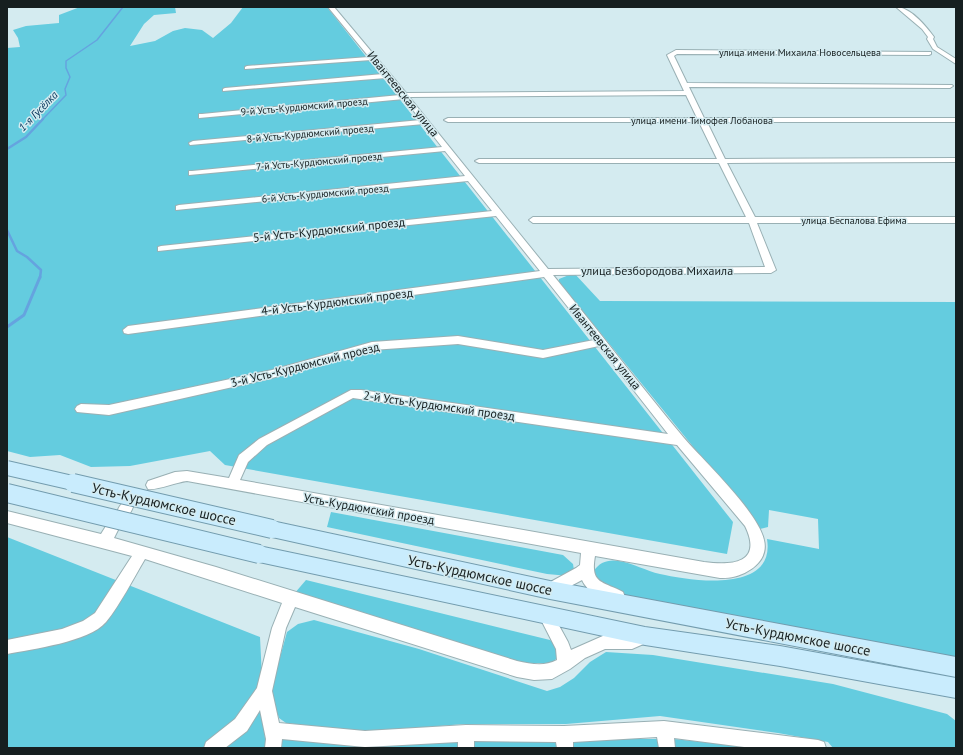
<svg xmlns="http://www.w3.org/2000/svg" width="963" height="755" font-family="'PT Sans',sans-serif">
  <rect width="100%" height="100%" fill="#d4ebf0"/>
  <g fill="#64ccdf">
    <polygon points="80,7 175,7 176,13 154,15 144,24 130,46 155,41 173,31 185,28 202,30 213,38 231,23 243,7 327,7 733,522 727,554 225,465 210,451 130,466 91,467 60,455 30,457 7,451 7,48 20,47 18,38 13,30 26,26 59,23 59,15"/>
    <path d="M574 273 600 301 956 302V659L617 594 600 586 594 571C599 562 609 559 619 561 633 563 646 571 660 574 691 581 776 594 767 539L819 549 818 519 769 510 768 527 760 529 559 282V279Z"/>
    <polygon points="331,512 563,555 573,564 574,570 569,576 547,574 327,527"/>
    <polygon points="7,537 260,637 265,739 674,739 760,748 7,748"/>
    <polygon points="306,580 550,640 557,645 557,658 552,663 521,663 294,594"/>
    <polygon points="314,620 419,649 547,691 560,687 574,678 590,662 606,652 653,655 833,684 947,714 956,721 956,748 833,748 828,742 778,733 660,716 566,724 464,724 366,732 286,723 279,718 270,693 287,632 298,624"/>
  </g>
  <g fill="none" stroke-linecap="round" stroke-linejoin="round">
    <polyline stroke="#65a3df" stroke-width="1.5" points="42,120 66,95 65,89 70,77 66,68 66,61 97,40 123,7"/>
    <g stroke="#65a3df" stroke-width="2.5">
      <polyline points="7,149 26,137 43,119"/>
      <polyline points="7,230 17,251 27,257 41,270 40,278"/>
    </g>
    <polyline stroke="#65a3df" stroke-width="3" points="7,327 24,315 40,277"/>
    <defs>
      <g id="minor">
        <path d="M328 7H334L406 93 684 91 667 55 676 50 931 52V54L929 55 677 54 674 56 687 83 952 85 953 86 950 88 689 87 704 118H956V122H707L725 159 956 158V162L727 163 755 217H956V223H757L776 270 771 273 553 275C597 329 639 384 684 438 704 461 758 512 764 540 770 564 741 579 720 578L595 556C590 584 602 581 623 592L625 597 623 602 618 604C604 598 589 595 582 580L550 597 545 595 543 590 545 585 576 568 580 565 581 553 187 481C177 482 155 491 148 489L146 485 148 481 175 472 187 471 229 478 239 455 259 439 351 390H361L668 434 599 346 543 358 458 344 372 350 272 378 109 415 77 412 75 409 77 406 81 404 109 405 272 370 372 342 458 336 543 350 594 340 544 277 128 334 124 333 123 330 128 326 540 271 496 216 158 251V247L161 246 492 211 468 181 176 210V206L179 205 465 176 445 151 189 175V171H192L442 147 424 124 190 145 189 143 193 141 421 120 404 99 199 118V114H202L400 95 386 78 223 91V89L225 88 383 74 371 60 245 69V67L247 66 369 57ZM686 95 697 118H448L444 120 448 122H699L717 159H479L475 161 479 163H719L746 217H533L529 220 533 223H749L765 267 548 269 409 97ZM353 398 677 445 745 526C763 563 733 566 704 562L240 480 248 462 267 445Z"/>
        <path d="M896 7C910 7 926 26 934 37L933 39 937 47 956 59V64L933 49 927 39 928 37 922 29Z"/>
        <path d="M127 501 132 503 133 507C131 512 129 516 123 518L118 516 117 512C119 507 121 503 127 501Z"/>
        <path d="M7 511 101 534 106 526 111 524 116 526 118 530 114 538 216 567 517 661C531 664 544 667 557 660L556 649 538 614 540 609 545 607 550 609 568 642 571 650 605 635H632L643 630 648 632 650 637 648 642 632 649H605L585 658 570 669 552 679 534 680 517 677 295 607 286 628 272 691 279 723 365 731 466 725 564 726 664 721 818 740 824 742 826 748H752L674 738 675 748H659L657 737 573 742V748H557L556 742 474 741V748H458V742L365 747 282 739 281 748H265L266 739 260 710 247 731 225 748H204L206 742 235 719 257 688 272 628 282 603 145 559C133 579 120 605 106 622 89 642 32 649 7 654V640L62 629 83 621 95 613 132 556 7 523Z"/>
      </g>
      <g id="major">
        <polygon points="272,521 550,581 956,657 956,677 550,599 272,537 266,534 264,529 266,524"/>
        <polygon points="259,546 645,627 780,646 956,678 956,698 780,666 645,645 259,562 253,560 250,554 253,548"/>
      </g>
    </defs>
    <use href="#minor" stroke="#99b0b4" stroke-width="2"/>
    <use href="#major" stroke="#739cae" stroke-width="2"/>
    <use href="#minor" fill="#fff" fill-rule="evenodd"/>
    <use href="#major" fill="#c9ecfd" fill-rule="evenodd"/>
    <defs>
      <polyline id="major-bridge-far1" points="7,468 77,484"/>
      <g id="major-bridge">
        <polyline points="73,483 272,529"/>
        <polyline points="7,493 259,554"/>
      </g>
    </defs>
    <use href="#major-bridge-far1" stroke="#739cae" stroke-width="16" stroke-linecap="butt"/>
    <use href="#major-bridge" stroke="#739cae" stroke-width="20" stroke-linecap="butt"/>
    <use href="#major-bridge-far1" stroke="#c9ecfd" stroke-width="14"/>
    <use href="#major-bridge" stroke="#c9ecfd" stroke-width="18"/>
  </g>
  <g text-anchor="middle" stroke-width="3" stroke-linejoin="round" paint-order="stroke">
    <g font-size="10" fill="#161f20" stroke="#d4ebf0">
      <text x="800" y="56">улица имени Михаила Новосельцева</text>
      <text transform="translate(304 106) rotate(-5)" y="4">9-й Усть-Курдюмский проезд</text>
      <text x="702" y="124">улица имени Тимофея Лобанова</text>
      <text transform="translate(310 133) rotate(-5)" y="4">8-й Усть-Курдюмский проезд</text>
      <text transform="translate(319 161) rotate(-5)" y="4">7-й Усть-Курдюмский проезд</text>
      <text transform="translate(325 193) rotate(-5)" y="4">6-й Усть-Курдюмский проезд</text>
      <text x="854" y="224">улица Беспалова Ефима</text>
    </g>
    <g font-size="11" font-style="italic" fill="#003056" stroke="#d4ebf0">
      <text transform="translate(38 111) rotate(-46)" y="4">1-я Гусёлка</text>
    </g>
    <g font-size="12" fill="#161f20" stroke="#d4ebf0">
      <text transform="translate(403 94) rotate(51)" y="4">Ивантеевская улица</text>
      <text transform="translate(329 230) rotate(-6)" y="4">5-й Усть-Курдюмский проезд</text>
      <text x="657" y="275">улица Безбородова Михаила</text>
      <text transform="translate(337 302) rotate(-7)" y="4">4-й Усть-Курдюмский проезд</text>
      <text transform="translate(605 347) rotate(51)" y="4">Ивантеевская улица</text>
      <text transform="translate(305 365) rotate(-14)" y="4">3-й Усть-Курдюмский проезд</text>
      <text transform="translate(439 406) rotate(8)" y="4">2-й Усть-Курдюмский проезд</text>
      <text transform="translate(369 509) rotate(10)" y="4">Усть-Курдюмский проезд</text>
    </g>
    <g font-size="14" fill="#161f20" stroke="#d4ebf0">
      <text transform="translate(164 504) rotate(13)" y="5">Усть-Курдюмское шоссе</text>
      <text transform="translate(480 575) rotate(12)" y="5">Усть-Курдюмское шоссе</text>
      <text transform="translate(798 637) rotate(11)" y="5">Усть-Курдюмское шоссе</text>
    </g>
  </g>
  <rect width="963" height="755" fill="none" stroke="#161f20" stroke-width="16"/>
</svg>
